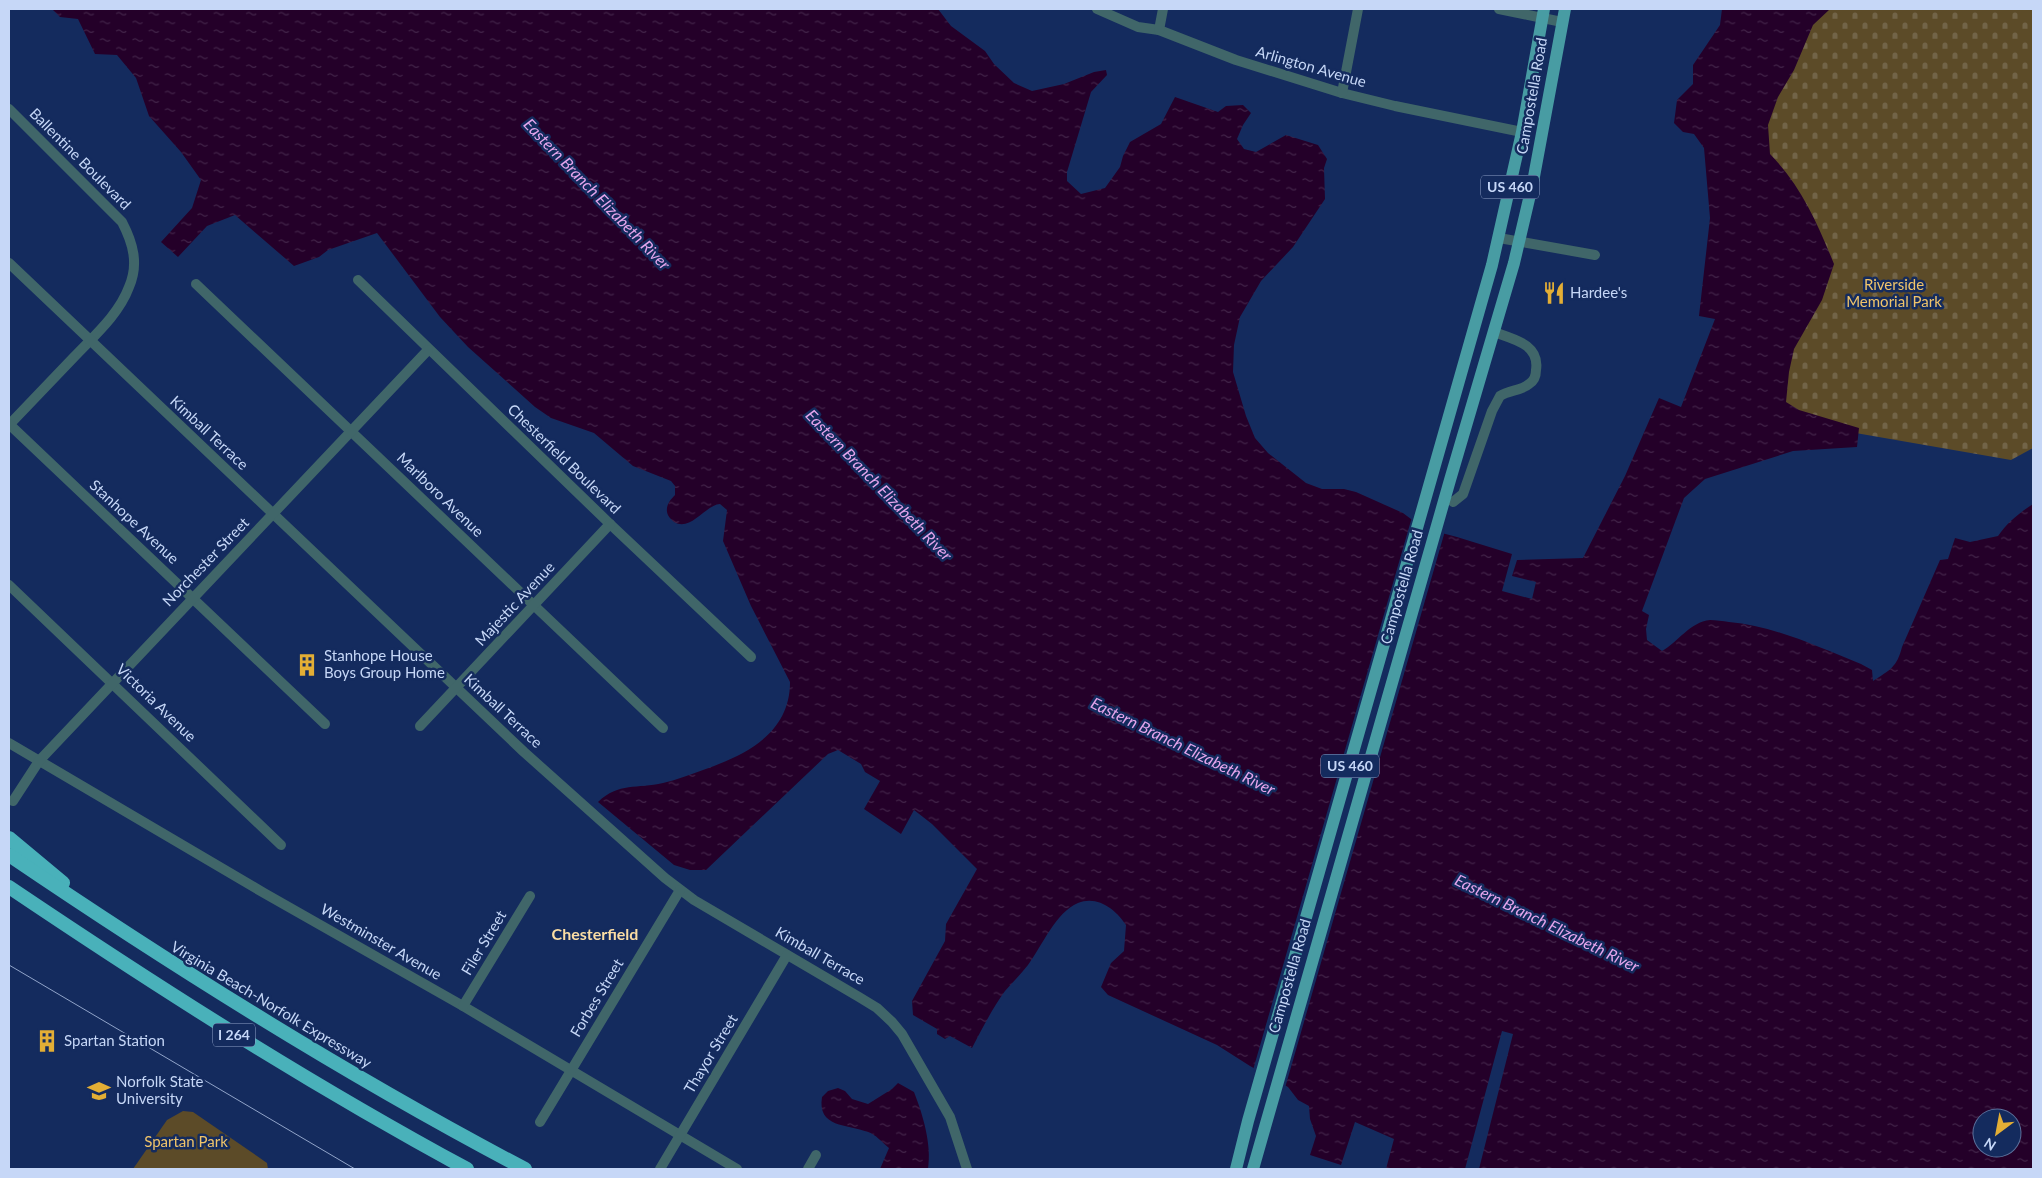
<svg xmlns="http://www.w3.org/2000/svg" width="2042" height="1178" font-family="Lato,sans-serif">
  <defs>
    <pattern id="cemetery-stones" width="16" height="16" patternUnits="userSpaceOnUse" patternTransform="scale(1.25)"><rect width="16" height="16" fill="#5c4b28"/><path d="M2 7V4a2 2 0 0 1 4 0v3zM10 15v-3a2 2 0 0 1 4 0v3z" fill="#726448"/></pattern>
    <pattern id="water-ripples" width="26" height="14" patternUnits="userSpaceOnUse" patternTransform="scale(1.25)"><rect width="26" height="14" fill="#240029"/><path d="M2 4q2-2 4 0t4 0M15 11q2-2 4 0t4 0" fill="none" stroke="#422449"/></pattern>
  </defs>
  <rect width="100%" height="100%" fill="#142b5e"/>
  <polygon fill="url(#cemetery-stones)" points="1816,9 2033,9 2033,448 2011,460 1729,411 1760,132"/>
  <polygon fill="#5c4b28" points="183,1111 193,1112 257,1156 267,1163 268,1169 133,1169 167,1120"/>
  <g fill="url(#water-ripples)" fill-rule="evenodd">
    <path d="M52 9H938L951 26 985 51 994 64 1014 83 1032 91 1064 84 1094 72 1106 70 1107 75 1091 92 1067 172V181L1081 194 1105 188 1120 167 1123 156 1130 142 1161 124 1175 97 1218 112 1226 106 1243 105 1251 113 1243 125 1237 139 1244 149 1256 152 1286 135 1318 145 1327 159 1324 168 1325 199 1293 247 1261 281 1240 317 1234 345 1233 372 1246 416 1255 438 1268 453 1306 483 1322 489H1344L1356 492 1403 513 1423 528 1457 537 1512 554 1502 591 1532 599 1536 582 1512 576 1517 560 1583 558 1625 476 1659 398 1681 407 1715 319 1699 316 1710 218 1704 148 1694 134 1683 132 1674 123 1677 100 1693 84V65L1720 25 1722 9H1830L1813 25 1794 70 1778 97 1768 125 1770 154C1801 186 1817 222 1834 264L1822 300 1794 349 1789 372 1786 402 1799 410 1859 428 1857 447 1793 451 1705 479 1684 498 1642 611 1649 615 1646 629 1647 640 1662 651C1678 642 1690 622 1710 620 1716 620 1723 621 1729 622 1775 626 1818 647 1861 664L1872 670 1873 681C1890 670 1897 667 1902 647L1940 560 1948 559 1955 538 1970 542 1998 536C2007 523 2019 513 2033 504V1169H1479L1513 1034 1502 1031 1465 1169H1386L1394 1139 1355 1122 1341 1165 1310 1155 1316 1136 1310 1119 1309 1106 1298 1100 1288 1087 1250 1066 1217 1045 1108 995 1101 987 1111 963 1124 951 1126 925C1116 910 1098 895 1078 903 1056 912 1042 946 1028 965 1021 974 1013 982 1005 991 992 1009 982 1029 972 1048L950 1036 945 1039 937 1034V1029L913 1015 912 1001 945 941 946 924 977 869 932 824 914 810 901 834 864 809 880 781 865 772 861 764 838 750 828 754 706 870H690L674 865 598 802C619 782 637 789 663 783 676 780 689 775 703 770 745 755 790 734 790 682L751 606 723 541 727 510 720 504C705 505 691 532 674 522 671 519 668 517 667 512 666 505 670 500 675 495V486L671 481 633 466 594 433 551 418 535 407 468 347 440 317 377 233 328 250 319 257 294 266 235 215 207 226 178 257 161 242 192 208 201 180 181 152 149 116 136 78 117 55 95 54 78 19 60 17ZM1982 1118H2012V1148H1982Z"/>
    <path d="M898 1083 914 1092C923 1115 932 1145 928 1169H880L889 1148C883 1143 875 1134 868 1132 847 1124 817 1128 822 1097L828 1091 838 1088 845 1091 852 1099 868 1104 892 1089Z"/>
  </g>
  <polygon fill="#142b5e" points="1412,517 1424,526 1445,531 1285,1088 1253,1070"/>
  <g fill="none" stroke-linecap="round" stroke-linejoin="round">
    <g stroke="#406669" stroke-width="10">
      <polyline points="1097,9 1138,27 1159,30 1236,60 1342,93 1395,106 1522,132"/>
      <polyline points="1499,9 1562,22"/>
      <polyline points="1159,30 1163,9"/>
      <polyline points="1342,93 1358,9"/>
      <path d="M9 109 122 222C133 243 139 264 129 287 119 314 95 335 75 356 53 379 31 402 9 425"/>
      <polyline points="1499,238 1595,255"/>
      <polyline points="9,263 524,752 665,878 694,900 859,997 877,1008 892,1022 902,1034 950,1117 967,1169"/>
      <polyline points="358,280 610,524 751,657"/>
      <polyline points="196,284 663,728"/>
      <polyline points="9,424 325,724"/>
      <path d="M1453 502 1463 494 1492 411 1500 396C1509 390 1521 391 1529 384 1534 381 1536 376 1536 370 1540 344 1513 339 1494 332"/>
      <polyline points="9,585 281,845"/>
      <polyline points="420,726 610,524"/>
      <polyline points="9,743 264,893 463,1006 737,1169"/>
      <polyline points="13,801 39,761 428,350"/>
      <polyline points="463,1006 530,896"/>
      <polyline points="540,1122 680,890"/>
      <polyline points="660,1169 787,955"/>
      <polyline points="808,1169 816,1155"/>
    </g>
    <g stroke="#489ca3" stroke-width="12">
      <polyline points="1236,1169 1248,1121 1492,265 1522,132 1544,9"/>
      <polyline points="1253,1169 1450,480 1514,263 1533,182 1565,9"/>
    </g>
    <g stroke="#49b1ba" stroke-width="14">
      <polyline points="9,838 63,883"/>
      <path d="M9 855C177 969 346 1075 525 1169"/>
      <path d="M9 887C159 988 308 1083 467 1169"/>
    </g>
    <polyline stroke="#91a4c9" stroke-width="1" points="9,965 355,1169"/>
  </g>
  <defs>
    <symbol id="restaurant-bare" viewBox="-9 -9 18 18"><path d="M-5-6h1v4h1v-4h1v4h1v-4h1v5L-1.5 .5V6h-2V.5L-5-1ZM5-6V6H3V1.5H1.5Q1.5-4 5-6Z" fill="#e3ae35" stroke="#142b5e" stroke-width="2.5" paint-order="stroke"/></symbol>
    <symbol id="building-bare" viewBox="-9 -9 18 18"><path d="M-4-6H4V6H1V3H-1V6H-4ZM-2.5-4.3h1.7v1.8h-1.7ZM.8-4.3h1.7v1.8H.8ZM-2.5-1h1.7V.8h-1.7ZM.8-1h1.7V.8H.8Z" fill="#e3ae35" stroke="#142b5e" stroke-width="2.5" paint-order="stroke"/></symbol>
    <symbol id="university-bare" viewBox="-9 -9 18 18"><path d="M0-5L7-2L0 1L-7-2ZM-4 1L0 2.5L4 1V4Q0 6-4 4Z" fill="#e3ae35" stroke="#142b5e" stroke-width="2.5" paint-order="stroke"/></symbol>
  </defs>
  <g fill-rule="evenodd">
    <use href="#restaurant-bare" x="1538" y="277" width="32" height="32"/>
    <use href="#building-bare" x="291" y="649" width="32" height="32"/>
    <use href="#building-bare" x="31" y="1025" width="32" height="32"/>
    <use href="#university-bare" x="83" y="1075" width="32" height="32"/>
  </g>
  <g text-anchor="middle" stroke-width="5" stroke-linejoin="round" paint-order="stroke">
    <g fill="#142b5e" stroke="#91a3c9" stroke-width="1">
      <rect x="1481" y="175.5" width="58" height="23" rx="4"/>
      <rect x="1321" y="754.5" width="58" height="23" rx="4"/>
      <rect x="213" y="1023.5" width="42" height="23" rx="4"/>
    </g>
    <g font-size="14" font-weight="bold" fill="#c6d7f7">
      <text x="1510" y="192">US 460</text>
      <text x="1350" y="771">US 460</text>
      <text x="234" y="1040">I 264</text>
    </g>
    <g font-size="15" fill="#c6d7f7" stroke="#142b5e">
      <text transform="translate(1311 67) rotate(16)" y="5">Arlington Avenue</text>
      <text transform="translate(1532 96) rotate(-80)" y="5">Campostella Road</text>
      <text transform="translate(80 159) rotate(45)" y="5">Ballentine Boulevard</text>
      <text transform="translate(209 433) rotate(43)" y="5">Kimball Terrace</text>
      <text transform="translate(564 459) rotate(44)" y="5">Chesterfield Boulevard</text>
      <text transform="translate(440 495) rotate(44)" y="5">Marlboro Avenue</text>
      <text transform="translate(134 522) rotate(43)" y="5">Stanhope Avenue</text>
      <text transform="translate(206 562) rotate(-46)" y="5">Norchester Street</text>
      <text transform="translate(1402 587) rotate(-74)" y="5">Campostella Road</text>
      <text transform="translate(515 604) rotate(-47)" y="5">Majestic Avenue</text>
      <text transform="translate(156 703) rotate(44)" y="5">Victoria Avenue</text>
      <text transform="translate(503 711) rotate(43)" y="5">Kimball Terrace</text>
      <text transform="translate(381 942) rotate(30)" y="5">Westminster Avenue</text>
      <text transform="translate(484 943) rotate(-59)" y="5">Filer Street</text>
      <text transform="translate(820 956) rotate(30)" y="5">Kimball Terrace</text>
      <text transform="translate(1290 976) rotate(-74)" y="5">Campostella Road</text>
      <text transform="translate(597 998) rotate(-59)" y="5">Forbes Street</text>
      <text transform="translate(271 1005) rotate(31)" y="5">Virginia Beach-Norfolk Expressway</text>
      <text transform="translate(711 1054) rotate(-59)" y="5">Thayor Street</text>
    </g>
    <g font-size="15" fill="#f0c46a" stroke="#142b5e">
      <text x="1894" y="290">Riverside<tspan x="1894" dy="17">Memorial Park</tspan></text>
      <text x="186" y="1147">Spartan Park</text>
    </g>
    <g font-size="15" fill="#c6d7f7" stroke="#142b5e" text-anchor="start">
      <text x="1570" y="298">Hardee's</text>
      <text x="324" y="661">Stanhope House<tspan x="324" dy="17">Boys Group Home</tspan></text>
      <text x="64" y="1046">Spartan Station</text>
      <text x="116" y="1087">Norfolk State<tspan x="116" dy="17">University</tspan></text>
    </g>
    <g font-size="16" font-style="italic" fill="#e5a5ec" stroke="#142b5e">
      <text transform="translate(597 194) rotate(46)" y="6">Eastern Branch Elizabeth River</text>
      <text transform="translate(879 485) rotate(46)" y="6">Eastern Branch Elizabeth River</text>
      <text transform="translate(1183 746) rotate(26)" y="6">Eastern Branch Elizabeth River</text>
      <text transform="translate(1547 923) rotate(26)" y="6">Eastern Branch Elizabeth River</text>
    </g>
    <g font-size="16" font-weight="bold" fill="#fbdda4" stroke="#142b5e">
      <text x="595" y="940">Chesterfield</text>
    </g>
  </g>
  <rect width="2042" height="1178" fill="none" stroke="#c6d7f7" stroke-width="20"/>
  <g transform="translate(1997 1133) rotate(212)"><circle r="24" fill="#142b5e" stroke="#5b709b"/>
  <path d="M0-4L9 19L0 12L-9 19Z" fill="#e3ae35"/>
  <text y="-8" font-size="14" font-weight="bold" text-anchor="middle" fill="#c6d7f7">N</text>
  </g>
</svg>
